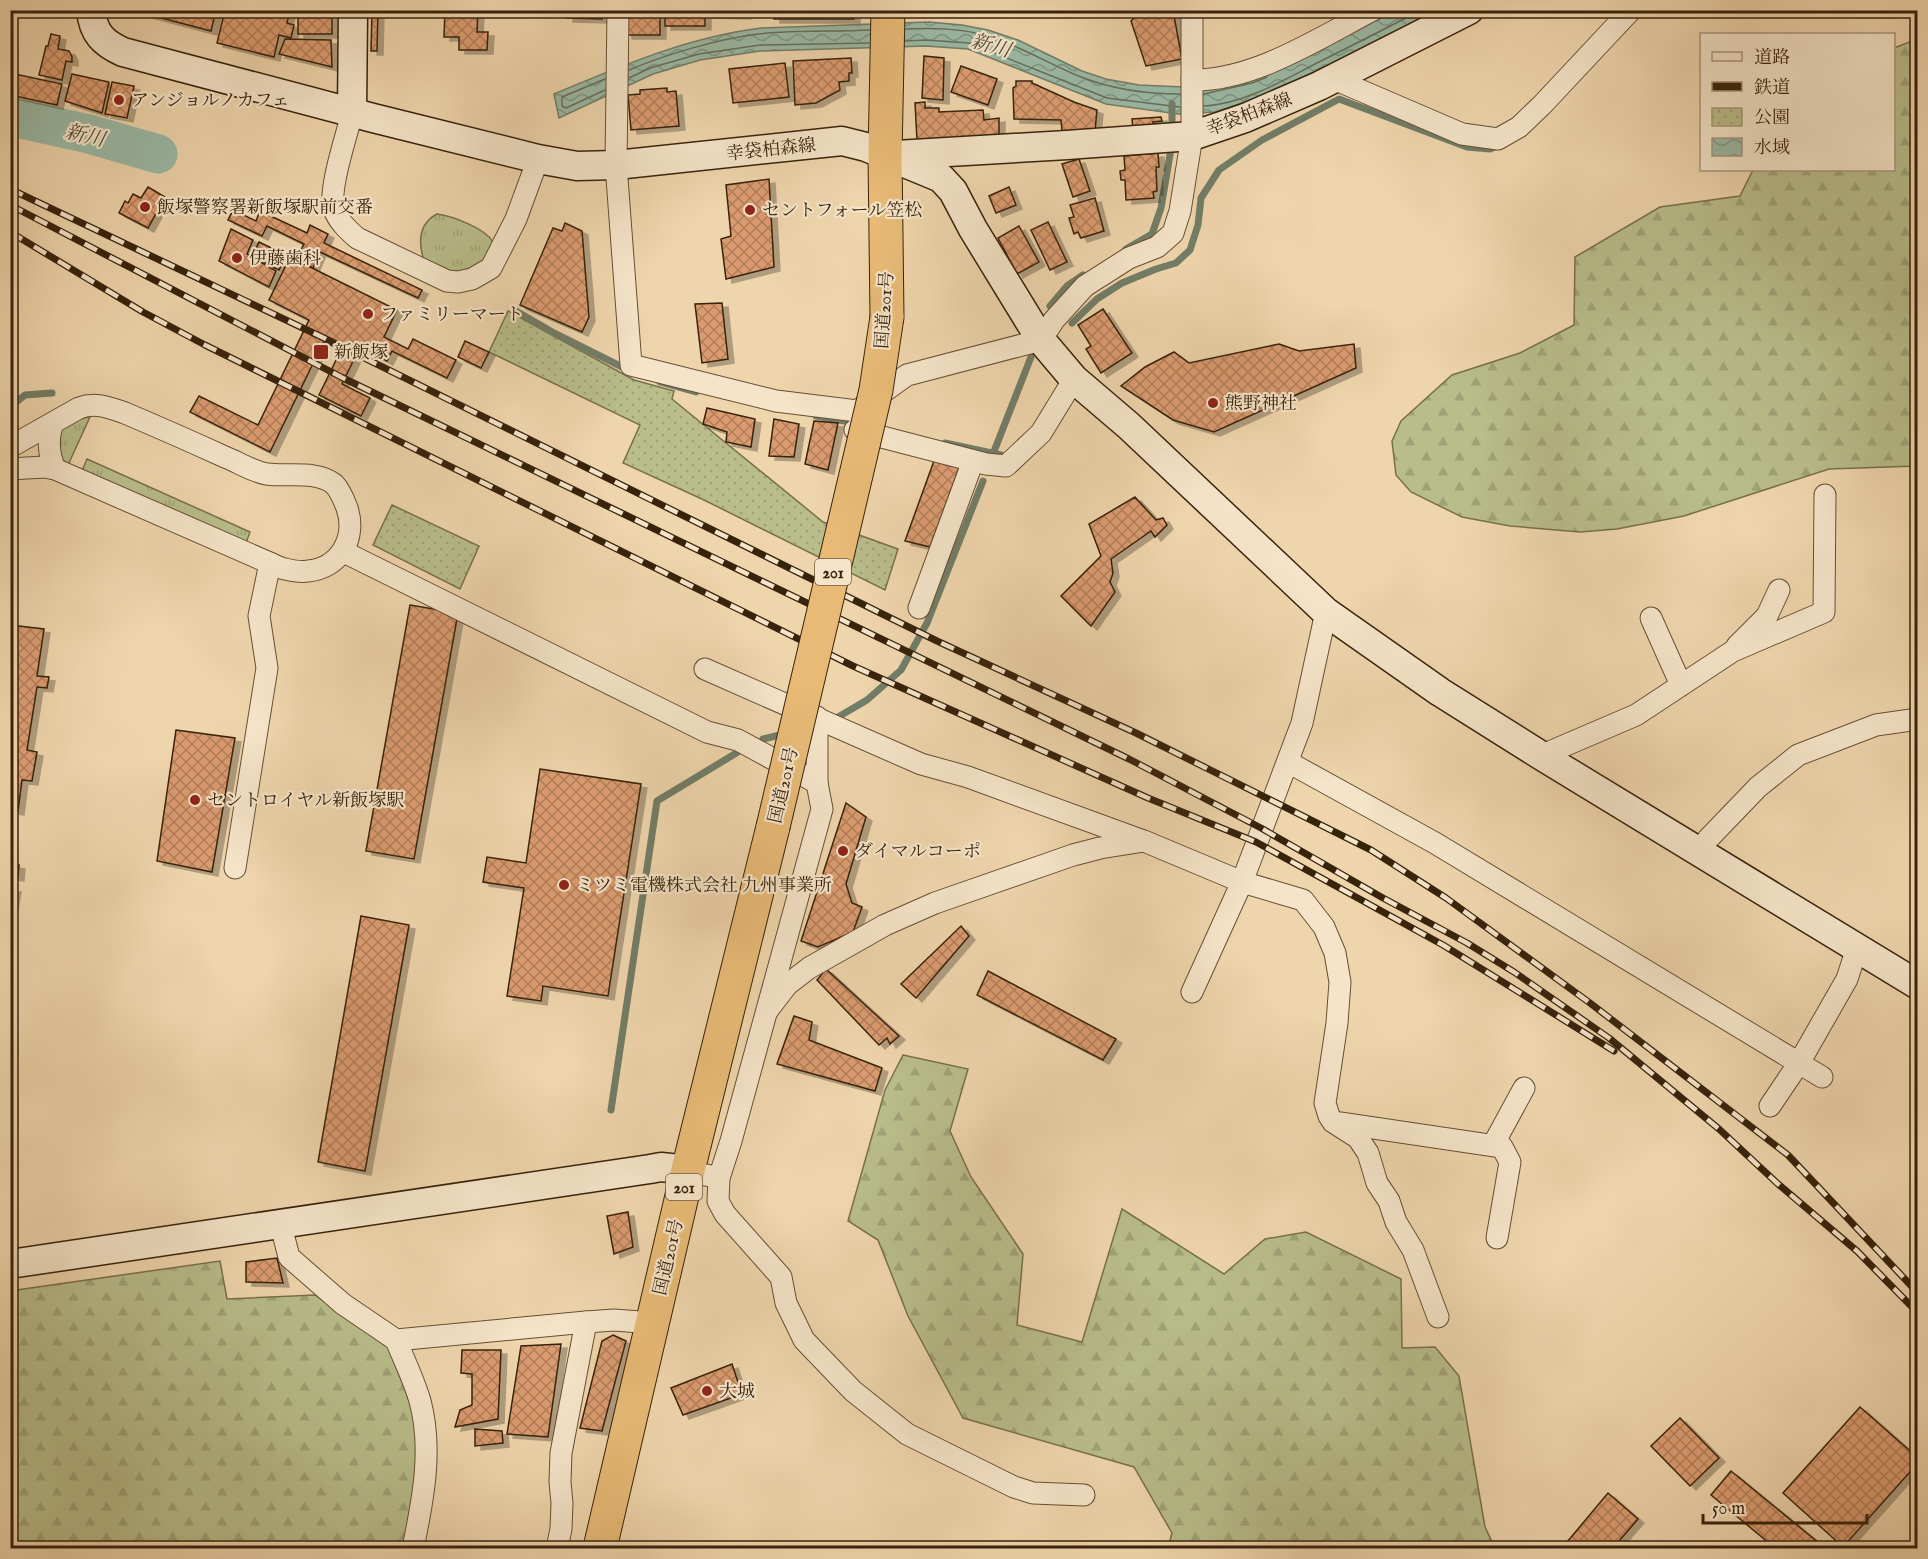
<svg xmlns="http://www.w3.org/2000/svg" width="1928" height="1559" font-family="'IM FELL English','Noto Serif JP',serif">
  <defs>
    <pattern id="grass-tufts" width="24" height="20" patternUnits="userSpaceOnUse" patternTransform="scale(1.5)"><rect width="24" height="20" fill="#b8bd8a"/><path d="M3 7l-1-3M5 7V3M7 7l1-3M15 17l-1-3M17 17v-4M19 17l1-3" fill="none" stroke="#9fa276"/></pattern>
    <pattern id="forest-firs" width="22" height="20" patternUnits="userSpaceOnUse" patternTransform="scale(1.5)"><rect width="22" height="20" fill="#b8bd8a"/><path d="M5 1l3.5 6h-7zM16 11l3.5 6h-7z" fill="#9fa276"/></pattern>
    <pattern id="park-dots" width="8" height="8" patternUnits="userSpaceOnUse" patternTransform="scale(1.5)"><rect width="8" height="8" fill="#b8bd8a"/><path d="M2 2h.1M6 6h.1" fill="none" stroke="#9fa276" stroke-width="1.8" stroke-linecap="round"/></pattern>
    <pattern id="water-waves" width="16" height="10" patternUnits="userSpaceOnUse" patternTransform="scale(1.5)"><rect width="16" height="10" fill="#9ab9a5"/><path d="M0 5q4-4 8 0t8 0" fill="none" stroke="#7e9685"/></pattern>
    <pattern id="building-cross-hatch" width="8" height="8" patternUnits="userSpaceOnUse" patternTransform="scale(1.5)"><rect width="8" height="8" fill="#db9b6f"/><path d="M0 0l8 8M0 8l8-8" fill="none" stroke="#b27e59"/></pattern>
    <filter id="shadow"><feDropShadow dx="6" dy="4" stdDeviation="0" flood-color="#0004"/></filter>
  </defs>
  <rect width="100%" height="100%" fill="#efd5ac"/>
  <filter id="stains"><feTurbulence type="fractalNoise" baseFrequency=".00333" numOctaves="4"/><feColorMatrix values="0 0 0 0 .2 0 0 0 0 .09 0 0 0 0 .02 0 0 0 .5 -.17"/></filter>
  <radialGradient id="worn" r=".72"><stop offset=".6" stop-color="#630" stop-opacity="0"/><stop offset="1" stop-color="#630" stop-opacity=".3"/></radialGradient>
  <g fill="url(#grass-tufts)" stroke="#78704a" stroke-width="1.5">
    <path d="M437 214C453 216 486 229 493 242L482 264C454 275 450 273 424 261 418 242 418 224 437 214Z"/>
    <polygon points="90,417 68,465 61,458 58,436 62,428 81,418"/>
    <polygon points="87,459 250,532 245,546 82,471"/>
  </g>
  <g fill="url(#forest-firs)" stroke="#78704a" stroke-width="1.5">
    <polygon points="1917,39 1917,466 1829,469 1684,516 1617,529 1580,532 1510,526 1462,517 1411,492 1396,475 1392,441 1401,421 1452,375 1520,353 1574,325 1575,257 1660,207 1740,196 1753,170 1894,170 1894,48"/>
    <polygon points="903,1055 968,1069 950,1131 971,1177 1023,1254 1017,1325 1082,1342 1122,1209 1224,1274 1265,1239 1306,1232 1401,1279 1402,1348 1435,1347 1459,1376 1485,1527 1495,1548 1168,1548 1172,1533 1134,1467 963,1418 908,1316 878,1240 848,1221 885,1090"/>
    <polygon points="220,1261 227,1299 315,1295 389,1345 414,1404 420,1446 407,1548 11,1548 10,1291"/>
  </g>
  <g fill="url(#park-dots)" stroke="#78704a" stroke-width="1.5">
    <polygon points="508,311 634,380 674,391 672,399 823,522 898,549 885,590 704,500 623,463 640,425 489,352"/>
    <polygon points="392,505 479,546 460,589 373,545"/>
  </g>
  <g fill="url(#water-waves)" stroke="#727d67" stroke-width="1.5">
    <path d="M1384 11H1435L1272 93 1215 112 1178 114 1106 104 968 49 926 46 760 51 700 60 653 74 559 118 554 94C621 66 688 37 761 28L929 22 962 25 988 30 1018 40 1082 71 1106 79 1139 85 1206 88 1270 69Z"/>
    <polygon points="11,112 37,115 157,143 151,163 54,138 11,132"/>
  </g>
  <g fill="none" stroke-linecap="round" stroke-linejoin="round">
    <g stroke="#686e58" stroke-width="1.5">
      <path d="M906 29C933 28 961 28 988 36 1020 46 1049 64 1081 77 1112 89 1146 94 1180 94"/>
      <polyline points="905,41 926,40 969,43 1107,98 1180,107"/>
      <path d="M629 70C667 54 718 39 758 34 795 30 833 32 870 30"/>
      <polyline points="629,78 650,68 699,54 760,45 869,43"/>
      <polyline points="605,90 566,108 562,106 562,97 605,79"/>
      <polyline points="1204,94 1252,83 1267,77"/>
      <path d="M1204 106C1244 104 1284 80 1319 62 1353 45 1387 28 1421 10"/>
      <polyline points="10,118 36,121 146,147 148,150 144,155 55,132 10,127"/>
    </g>
    <g stroke="#727d67" stroke-width="7">
      <polyline points="1172,132 1172,104"/>
      <polyline points="1126,249 1152,234 1161,208 1172,143"/>
      <polyline points="1050,306 1067,286 1083,275"/>
      <polyline points="516,311 554,333 628,370"/>
      <polyline points="1072,323 1097,299 1122,283 1156,269 1176,263 1190,250 1198,225 1201,198 1219,170 1262,140 1339,99 1467,147 1490,149 1497,146"/>
      <polyline points="660,382 696,392"/>
      <polyline points="10,407 25,395 52,393"/>
      <polyline points="816,416 855,423"/>
      <polyline points="945,443 1001,455"/>
      <polyline points="993,454 1031,357"/>
      <polyline points="833,720 867,700 901,670 927,623 983,481"/>
      <polyline points="763,739 784,734"/>
      <polyline points="611,1110 657,801 738,752"/>
    </g>
    <polyline stroke="#9ab9a5" stroke-width="39" points="10,119 21,119 89,134 158,154"/>
  </g>
  <g fill="url(#building-cross-hatch)" stroke="#37220b" stroke-width="1.5" filter="url(#shadow)">
    <polygon points="131,10 216,10 211,31"/>
    <polygon points="225,10 280,10 289,13 287,23 294,25 291,38 279,35 274,57 217,43"/>
    <polygon points="372,10 378,10 377,51 371,51"/>
    <polygon points="445,10 478,10 477,32 488,32 487,50 459,50 459,37 444,37"/>
    <polygon points="568,10 602,10 602,19 567,18"/>
    <rect x="626" y="10" width="34" height="25"/>
    <rect x="665" y="10" width="40" height="16"/>
    <polygon points="707,10 745,10 745,15 707,14"/>
    <rect x="774" y="10" width="80" height="9"/>
    <polygon points="1132,10 1173,10 1182,59 1146,66 1131,21 1134,18"/>
    <rect x="298" y="15" width="34" height="19"/>
    <polygon points="51,34 60,36 58,49 69,51 72,57 72,62 66,61 62,80 39,75 46,46 48,46"/>
    <polygon points="285,39 331,40 332,67 279,54"/>
    <polygon points="924,56 944,58 943,100 922,98"/>
    <polygon points="851,58 852,73 849,73 849,81 839,82 840,90 816,103 795,105 793,61"/>
    <polygon points="785,63 789,97 733,103 729,69"/>
    <polygon points="961,66 997,79 988,105 951,92"/>
    <polygon points="10,73 62,84 57,105 10,95"/>
    <polygon points="72,74 109,82 102,113 65,101"/>
    <polygon points="1016,81 1032,81 1032,83 1074,102 1097,110 1095,131 1062,131 1061,120 1014,119 1013,88 1016,86"/>
    <polygon points="112,82 134,86 127,118 105,114"/>
    <polygon points="667,88 667,92 676,91 679,126 631,130 628,95 640,94 640,90"/>
    <polygon points="925,102 925,108 939,108 939,112 983,110 984,120 999,118 999,137 917,140 915,103"/>
    <polygon points="1161,117 1162,121 1153,122 1153,128 1133,130 1132,119"/>
    <polygon points="1158,153 1159,167 1156,167 1157,191 1153,192 1154,198 1126,200 1125,180 1121,180 1120,171 1125,170 1124,156"/>
    <polygon points="1079,159 1090,191 1073,197 1062,164"/>
    <polygon points="769,179 774,267 726,279 721,239 731,236 726,185"/>
    <polygon points="148,187 165,197 148,228 119,213 125,201 128,203 133,194 141,198"/>
    <polygon points="1009,187 1016,205 996,213 989,196"/>
    <polygon points="1095,198 1104,231 1081,238 1078,232 1074,234 1069,218 1074,217 1070,205"/>
    <polygon points="233,210 256,221 260,211 307,233 310,225 328,234 324,243 422,290 418,298 320,252 313,268 296,259 304,244 267,226 262,236 228,220"/>
    <polygon points="1048,222 1067,262 1050,270 1031,230"/>
    <polygon points="565,223 582,231 589,317 582,332 520,305 553,228 562,231"/>
    <polygon points="1019,226 1039,262 1017,274 998,238"/>
    <polygon points="231,229 253,240 247,254 276,271 269,287 219,261"/>
    <polygon points="259,242 286,255 279,270 252,257"/>
    <polygon points="290,257 397,310 384,337 408,349 413,339 456,360 447,378 392,351 387,361 360,347 342,384 370,398 361,416 319,395 341,350 324,341 270,452 190,412 199,396 258,425 309,320 269,300"/>
    <polygon points="722,303 728,359 702,363 695,304"/>
    <polygon points="1103,309 1132,353 1101,373 1086,349 1091,346 1078,325"/>
    <polygon points="465,341 489,352 481,368 458,357"/>
    <polygon points="1279,344 1299,351 1354,344 1356,368 1214,432 1173,420 1121,386 1145,367 1174,352 1189,363"/>
    <polygon points="707,408 755,419 751,447 726,442 727,432 703,424"/>
    <polygon points="774,419 799,424 794,457 769,456"/>
    <polygon points="814,421 838,423 828,470 805,464"/>
    <polygon points="935,458 961,463 930,547 905,541"/>
    <polygon points="1135,497 1156,520 1163,518 1167,525 1155,537 1151,531 1111,559 1113,573 1110,582 1115,592 1091,626 1061,596 1101,556 1089,524"/>
    <polygon points="410,605 458,613 414,859 366,851"/>
    <polygon points="10,625 44,629 37,676 49,677 47,688 37,687 27,750 37,752 32,781 22,780 18,811 10,810"/>
    <polygon points="176,730 235,738 212,872 157,861"/>
    <polygon points="540,769 641,784 608,996 543,986 541,1001 507,996 524,888 483,882 487,857 526,863"/>
    <polygon points="846,803 866,817 846,884 852,903 862,907 853,932 818,947 801,941"/>
    <polygon points="10,864 19,865 18,877 10,876"/>
    <polygon points="10,888 15,888 10,917"/>
    <polygon points="361,916 409,925 365,1171 318,1162"/>
    <polygon points="961,926 969,936 916,998 901,984"/>
    <polygon points="826,969 899,1036 890,1044 887,1038 879,1045 817,980"/>
    <polygon points="988,971 1116,1039 1103,1060 977,995"/>
    <polygon points="794,1016 812,1022 809,1040 882,1068 875,1091 777,1064"/>
    <polygon points="628,1212 633,1247 614,1254 607,1216"/>
    <polygon points="277,1258 283,1283 246,1282 246,1262"/>
    <polygon points="613,1335 626,1341 602,1431 580,1428 602,1341"/>
    <polygon points="561,1344 548,1437 507,1434 521,1346"/>
    <polygon points="462,1350 501,1350 498,1419 455,1427 460,1410 472,1405 472,1374 461,1373"/>
    <polygon points="732,1364 742,1394 683,1415 671,1388"/>
    <polygon points="1860,1407 1918,1458 1918,1463 1843,1547 1783,1493"/>
    <polygon points="1680,1418 1719,1458 1690,1486 1651,1446"/>
    <polygon points="475,1429 502,1431 503,1443 475,1446"/>
    <polygon points="1731,1471 1825,1548 1775,1548 1711,1495"/>
    <polygon points="1608,1493 1638,1519 1613,1548 1562,1548"/>
  </g>
  <g fill="none" stroke-linecap="round" stroke-linejoin="round">
    <defs>
      <g id="street">
        <polyline points="618,10 616,165 631,365 776,401 857,411 907,375 1041,340 1054,320 1085,286 1129,258 1157,247 1173,233 1180,211 1192,136 1192,10"/>
        <polyline points="1334,79 1462,134 1498,139 1519,127 1542,105 1631,10"/>
        <path d="M1192 80C1254 81 1319 38 1373 10"/>
        <path d="M352 113C347 135 328 189 334 209 338 221 348 230 357 238L447 281 458 282 472 279 491 268 516 219 538 159"/>
        <path d="M53 423C47 439 48 453 55 469"/>
        <polyline points="855,430 986,464 1006,466 1041,433 1074,379"/>
        <path d="M10 447 79 408C95 402 108 407 125 413 158 427 192 442 225 457 238 462 253 472 267 474 287 477 317 470 334 484 340 490 344 500 347 508 357 538 340 568 308 571 299 573 290 570 281 568L55 469 44 467 10 469"/>
        <polyline points="344,552 707,732 738,740 817,783"/>
        <polyline points="919,608 973,461"/>
        <polyline points="1651,618 1681,685"/>
        <polyline points="1737,646 1767,616 1779,590"/>
        <polyline points="705,669 921,764 968,777 1141,840"/>
        <polyline points="1545,758 1552,751 1636,715 1733,651 1824,612 1825,495"/>
        <polyline points="1288,762 1435,843 1822,1077"/>
        <polyline points="1699,852 1708,839 1758,787 1798,755 1876,725 1918,719"/>
        <polyline points="235,868 267,668 259,616 270,563"/>
        <polyline points="1192,992 1242,882 1302,723 1326,612"/>
        <polyline points="767,1011 787,985 809,968 885,925 935,903 1073,855 1100,848 1144,841 1242,882 1303,900 1324,927 1335,953 1340,982 1337,1023 1325,1103 1329,1116 1333,1122 1358,1138 1368,1153 1377,1183 1389,1201 1396,1222 1413,1250 1438,1317"/>
        <polyline points="1770,1106 1799,1063 1847,979 1857,948"/>
        <polyline points="1340,1123 1502,1147 1510,1162 1497,1238"/>
        <polyline points="1493,1145 1524,1088"/>
        <polyline points="706,1175 719,1178 731,1141 822,809 817,783 817,717"/>
        <polyline points="719,1178 718,1201 725,1214 781,1277 786,1303 804,1340 853,1391 907,1434 1014,1487 1033,1493 1084,1495"/>
        <polyline points="280,1222 289,1257 343,1304 396,1340 586,1322 614,1320 653,1323"/>
        <path d="M396 1340C404 1360 414 1380 420 1401 433 1449 423 1500 413 1548"/>
        <polyline points="557,1548 561,1529 562,1503 560,1482 561,1453 586,1322"/>
      </g>
      <g id="secondary">
        <path d="M91 10C93 33 103 43 123 52L373 118 538 159 577 166 616 165 842 141 866 147 941 178 953 191 973 229 1041 340 1074 379 1129 426 1326 612 1440 692 1545 758 1918 985"/>
        <polyline points="352,113 353,10"/>
        <polyline points="896,155 1067,145 1192,136 1245,118 1319,86 1469,10"/>
        <polyline points="10,1264 650,1169 661,1167 688,1170"/>
      </g>
      <g id="highway">
        <polyline points="887,317 885,155 888,10"/>
        <polyline points="600,1548 688,1170 773,827"/>
      </g>
    </defs>
    <use href="#street" stroke="#654f33" stroke-width="23"/>
    <use href="#secondary" stroke="#37220b" stroke-width="31"/>
    <use href="#highway" stroke="#37220b" stroke-width="35"/>
    <use href="#street" stroke="#f5e4c9" stroke-width="21"/>
    <use href="#secondary" stroke="#f5e4c9" stroke-width="28"/>
    <use href="#highway" stroke="#e8ba76" stroke-width="33"/>
    <defs>
      <g id="rail">
        <polyline points="10,189 326,339 937,641 1136,733 1371,850 1446,898 1590,1003 1788,1155 1918,1293"/>
        <polyline points="10,205 341,377 1129,759 1261,828 1383,898 1467,943 1514,972 1609,1038 1719,1129 1778,1184 1857,1251 1918,1313"/>
        <polyline points="10,232 143,312 205,345 853,666 1148,798 1256,842 1443,945 1614,1051"/>
      </g>
    </defs>
    <use href="#rail" stroke="#37220b" stroke-width="7"/>
    <use href="#rail" stroke="#f5e4c9" stroke-width="4.5" stroke-dasharray="14" stroke-linecap="butt"/>
    <defs>
      <polyline id="highway-bridge" points="773,827 876,390 887,317"/>
    </defs>
    <use href="#highway-bridge" stroke="#37220b" stroke-width="35" stroke-linecap="butt"/>
    <use href="#highway-bridge" stroke="#e8ba76" stroke-width="33"/>
  </g>
  <g fill="#8f2418" stroke="#f5e4c9" stroke-width="2">
    <circle cx="119" cy="100" r="6"/>
    <circle cx="145" cy="207" r="6"/>
    <circle cx="750" cy="210" r="6"/>
    <circle cx="237" cy="258" r="6"/>
    <circle cx="368" cy="314" r="6"/>
    <rect x="313" y="344" width="16" height="16" rx="3"/>
    <circle cx="1213" cy="403" r="6"/>
    <circle cx="195" cy="800" r="6"/>
    <circle cx="843" cy="851" r="6"/>
    <circle cx="564" cy="885" r="6"/>
    <circle cx="707" cy="1391" r="6"/>
  </g>
  <g text-anchor="middle" stroke-width="4.5" stroke-linejoin="round" paint-order="stroke">
    <g fill="#f5e4c9" stroke="#705c44" stroke-width="1.5">
      <rect x="815" y="559" width="36" height="26" rx="4.5"/>
      <rect x="666" y="1174" width="36" height="26" rx="4.5"/>
    </g>
    <g font-size="16" font-weight="bold" fill="#37220b">
      <text x="833" y="578">201</text>
      <text x="684" y="1193">201</text>
    </g>
    <g font-size="18" fill="#37220b" stroke="#f5e4c9" text-anchor="start">
      <text x="131" y="106">アンジョルノカフェ</text>
      <text x="157" y="213">飯塚警察署新飯塚駅前交番</text>
      <text x="762" y="216">セントフォール笠松</text>
      <text x="249" y="264">伊藤歯科</text>
      <text x="380" y="320">ファミリーマート</text>
      <text x="334" y="358">新飯塚</text>
      <text x="1225" y="409">熊野神社</text>
      <text x="207" y="806">セントロイヤル新飯塚駅</text>
      <text x="855" y="857">ダイマルコーポ</text>
      <text x="576" y="891">ミツミ電機株式会社 九州事業所</text>
      <text x="719" y="1397">大城</text>
    </g>
    <g font-size="18" fill="#37220b" stroke="#f5e4c9">
      <text transform="translate(1249 114) rotate(-21)" y="6">幸袋柏森線</text>
      <text transform="translate(771 149) rotate(-6)" y="6">幸袋柏森線</text>
      <text transform="translate(884 310) rotate(-86)" y="6">国道201号</text>
      <text transform="translate(783 785) rotate(-77)" y="6">国道201号</text>
      <text transform="translate(668 1257) rotate(-77)" y="6">国道201号</text>
    </g>
    <g font-size="20" font-style="italic" fill="#554f39" stroke="#f5e4c9">
      <text transform="translate(991 45) rotate(16)" y="7">新川</text>
      <text transform="translate(85 135) rotate(13)" y="7">新川</text>
    </g>
  </g>
  <rect width="1928" height="1559" fill="none" stroke="#efd5ac" stroke-width="36"/>
  <rect x="12" y="12" width="1904" height="1535" fill="none" stroke="#37220b" stroke-width="3"/>
  <rect x="18" y="18" width="1892" height="1523" fill="none" stroke="#37220b" stroke-width="1.5"/>
  <rect x="1700" y="33" width="195" height="138" fill="#f5e4c9" stroke="#a9967d" stroke-width="1.5"/>
  <rect x="1712" y="52" width="30" height="9" fill="#f5e4c9" stroke="#a9967d" stroke-width="1.5"/>
  <text x="1754" y="63" font-size="18" fill="#37220b">道路</text>
  <rect x="1712" y="82" width="30" height="9" fill="#37220b" stroke="#a9967d" stroke-width="1.5"/>
  <text x="1754" y="93" font-size="18" fill="#37220b">鉄道</text>
  <rect x="1712" y="108" width="30" height="18" fill="url(#park-dots)" stroke="#a9967d" stroke-width="1.5"/>
  <text x="1754" y="123" font-size="18" fill="#37220b">公園</text>
  <rect x="1712" y="138" width="30" height="18" fill="url(#water-waves)" stroke="#a9967d" stroke-width="1.5"/>
  <text x="1754" y="153" font-size="18" fill="#37220b">水域</text>
  <path d="M1703 1514v9h164v-9" fill="none" stroke="#37220b" stroke-width="3"/>
  <text x="1712" y="1514" font-size="18" fill="#37220b" stroke="#f5e4c9" stroke-width="4.5" paint-order="stroke">50 m</text>
  <rect width="100%" height="100%" filter="url(#stains)"/>
  <rect width="100%" height="100%" fill="url(#worn)"/>
</svg>
